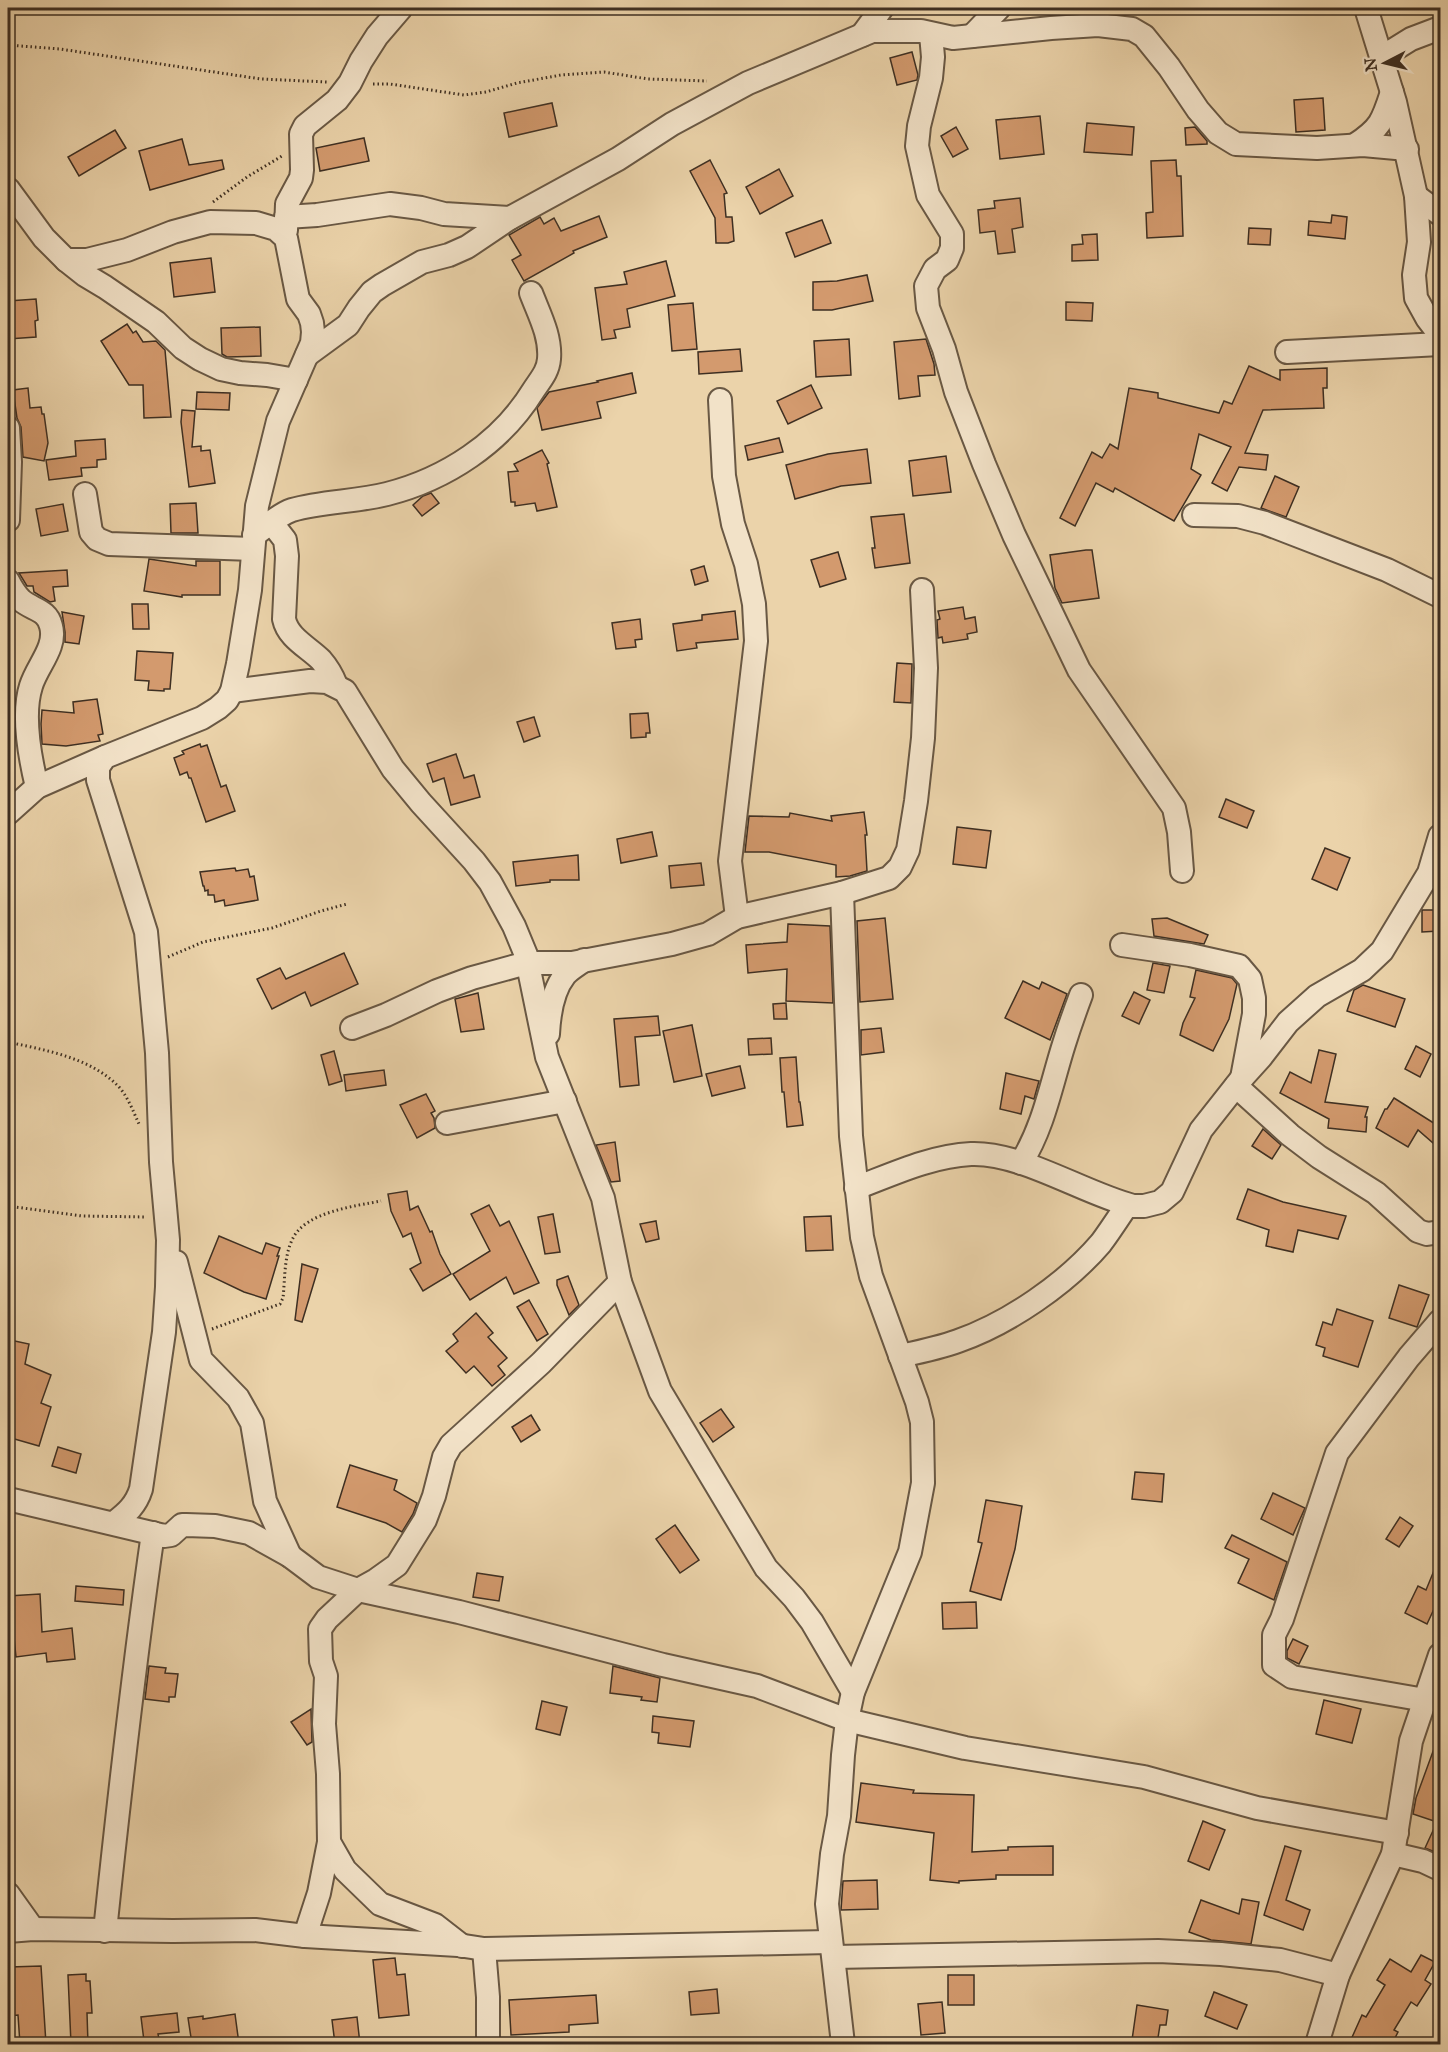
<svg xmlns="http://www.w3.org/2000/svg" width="1448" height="2052" font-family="'IM FELL Great Primer',serif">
  <rect width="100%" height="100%" fill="#ebd3aa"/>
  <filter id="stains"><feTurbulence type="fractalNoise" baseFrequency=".00333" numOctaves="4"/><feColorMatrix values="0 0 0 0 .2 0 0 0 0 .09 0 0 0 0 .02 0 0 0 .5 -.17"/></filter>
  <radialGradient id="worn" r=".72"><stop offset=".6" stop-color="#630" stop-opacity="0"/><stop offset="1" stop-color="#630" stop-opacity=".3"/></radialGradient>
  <g fill="#d39a6e" stroke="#3e2f22" stroke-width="1.5">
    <polygon points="912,52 918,75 917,80 897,85 890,58"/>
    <polygon points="1323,98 1325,130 1296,132 1294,100"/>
    <polygon points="552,103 557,126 509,137 504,113"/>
    <polygon points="1040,116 1044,154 1000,159 996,120"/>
    <polygon points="1087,123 1134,127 1132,155 1084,152"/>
    <polygon points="956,127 968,149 953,157 941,136"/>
    <polygon points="1195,127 1207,141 1207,144 1186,145 1185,128"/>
    <polygon points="115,130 126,148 79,176 68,157"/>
    <polygon points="364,138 369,161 320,171 316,148"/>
    <polygon points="182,139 189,165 222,160 224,169 150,190 139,151"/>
    <polygon points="710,160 727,193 724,194 726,217 732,217 734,241 728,243 716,243 715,218 690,171"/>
    <polygon points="1176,160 1177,176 1181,176 1183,236 1147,238 1146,213 1153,212 1151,161"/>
    <polygon points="779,169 793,196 760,214 746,187"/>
    <polygon points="1020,198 1023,227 1012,229 1015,252 998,254 995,231 980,233 978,210 995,208 994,201"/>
    <polygon points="1332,215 1347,217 1345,239 1308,235 1309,221 1331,223"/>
    <polygon points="599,216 607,237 573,251 574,253 524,281 512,260 521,255 509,235 540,217 544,224 554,218 561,231"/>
    <polygon points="822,220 831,243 795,257 786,233"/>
    <polygon points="1249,228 1271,229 1270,245 1248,244"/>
    <polygon points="1097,234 1098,260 1072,261 1072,245 1083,244 1082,235"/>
    <polygon points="211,258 215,292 174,297 170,263"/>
    <polygon points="666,261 675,296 627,309 630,327 614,330 616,338 602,340 595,288 627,284 624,272"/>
    <polygon points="867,275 873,301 832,310 813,310 813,282 837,281"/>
    <polygon points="36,299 38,320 35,321 36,337 8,339 8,301"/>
    <polygon points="1066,302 1093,303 1092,321 1066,320"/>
    <polygon points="693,303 697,349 672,351 668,305"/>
    <polygon points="127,324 133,333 136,331 143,342 156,341 165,350 171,417 144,418 143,385 129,385 101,341"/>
    <polygon points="260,327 261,356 227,357 222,354 221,328"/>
    <polygon points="849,339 851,375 816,377 814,341"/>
    <polygon points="926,339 934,364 935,375 918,376 920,396 899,399 894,342"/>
    <polygon points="740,349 742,371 699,374 698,352"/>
    <polygon points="1249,366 1280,380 1280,370 1327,368 1327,388 1323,388 1324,408 1263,410 1245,453 1268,455 1266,470 1239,467 1227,491 1212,483 1231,447 1199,434 1191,469 1201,475 1174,521 1115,488 1113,492 1096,483 1075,526 1060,518 1092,452 1102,458 1110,444 1118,449 1129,388 1158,393 1158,398 1219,413 1224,401 1232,404"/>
    <polygon points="632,373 636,393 597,402 601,418 542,430 537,408 549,392 598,382 597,381"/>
    <polygon points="811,385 822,408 788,424 777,401"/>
    <polygon points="28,388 30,408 41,407 42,414 44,414 48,443 44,461 23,457 21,427 17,418 13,390"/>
    <polygon points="197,392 230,393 229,410 196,409"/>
    <polygon points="182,410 195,411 192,447 201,446 201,451 210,450 215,483 189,487 181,422"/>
    <polygon points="779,438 783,452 748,460 745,446"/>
    <polygon points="105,439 106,459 97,460 97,467 81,468 82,476 49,480 46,460 76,456 75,441"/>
    <polygon points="867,449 871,483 841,486 795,499 786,465 828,454"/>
    <polygon points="542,450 549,463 547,464 557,507 537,511 535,503 515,506 515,502 511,502 508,472 518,471 514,464"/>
    <polygon points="946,456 951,492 913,496 909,461"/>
    <polygon points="1275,476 1299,487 1286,517 1261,508"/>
    <polygon points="431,493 439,503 422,516 413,505 423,496"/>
    <polygon points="196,503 198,533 171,533 170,504"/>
    <polygon points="63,504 68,531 41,536 36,509"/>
    <polygon points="904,514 910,563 875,568 872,548 875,548 871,517"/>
    <polygon points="1086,550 1092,550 1099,598 1062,603 1055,588 1050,555"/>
    <polygon points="838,552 846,579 820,587 811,560"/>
    <polygon points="149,559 196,566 196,561 220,561 220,595 182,595 182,597 144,591"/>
    <polygon points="704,566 708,581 695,585 691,570"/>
    <polygon points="67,570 68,586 53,587 55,601 50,602 34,592 33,586 27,586 19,573"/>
    <polygon points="132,604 148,604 149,629 133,629"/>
    <polygon points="963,607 965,619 975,617 977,632 967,634 968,639 943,643 942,637 938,638 937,620 940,619 938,611"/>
    <polygon points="735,611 738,639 696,643 697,648 677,651 673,624 702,620 702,615"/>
    <polygon points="62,612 84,616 79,644 65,642 65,632"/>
    <polygon points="640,619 642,639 635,640 636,647 616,649 612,623"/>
    <polygon points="137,651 173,653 170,689 164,689 164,691 148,690 149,681 135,680"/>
    <polygon points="897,663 912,664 911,703 894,702"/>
    <polygon points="97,699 103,734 98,735 100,741 66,746 42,744 41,724 42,710 74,713 73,702"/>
    <polygon points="648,713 650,733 646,733 646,737 631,738 630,714"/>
    <polygon points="534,717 540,736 524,742 517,722"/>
    <polygon points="200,744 201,747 207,745 221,787 226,785 235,811 206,822 191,778 189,778 187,772 180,775 174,758 184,754 182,751"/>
    <polygon points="456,754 464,778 474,775 480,797 451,805 444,778 433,782 427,764"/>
    <polygon points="1226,799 1254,811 1247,828 1219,817"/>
    <polygon points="864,812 867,835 865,835 867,871 850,876 836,877 836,865 769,852 745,852 749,816 789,817 790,813 832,821 831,816"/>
    <polygon points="957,827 991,831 986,868 953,864"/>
    <polygon points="652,832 657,856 621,863 617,839"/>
    <polygon points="1325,848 1350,858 1337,890 1312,879"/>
    <polygon points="578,855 579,880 550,880 550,882 516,886 513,862"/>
    <polygon points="701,863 704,885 671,888 669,866"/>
    <polygon points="235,868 236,871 248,869 250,877 254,876 258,900 225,906 224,900 215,902 214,895 208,895 208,890 205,891 204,886 203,886 200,872"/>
    <polygon points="1422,910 1438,910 1439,931 1422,932"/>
    <polygon points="885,918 893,999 860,1002 857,921"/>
    <polygon points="1167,918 1208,935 1204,944 1154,936 1152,919"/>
    <polygon points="788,924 830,926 833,1003 786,1001 787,969 748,973 746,945 787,942"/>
    <polygon points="344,953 358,984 311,1006 305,992 272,1009 257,979 280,968 286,979"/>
    <polygon points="1153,963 1170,966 1164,993 1147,990"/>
    <polygon points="1196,970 1232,978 1237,984 1229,1019 1213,1051 1180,1035 1183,1023 1195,998 1190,997"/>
    <polygon points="1023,981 1039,989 1042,982 1067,994 1050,1040 1005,1018"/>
    <polygon points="1363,985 1405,999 1395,1027 1347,1011 1354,990"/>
    <polygon points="1134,992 1150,1000 1139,1024 1122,1016"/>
    <polygon points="478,993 484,1029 461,1032 455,999"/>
    <polygon points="786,1003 787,1019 774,1019 773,1004"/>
    <polygon points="658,1016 660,1035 635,1037 639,1085 620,1087 614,1019"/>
    <polygon points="692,1025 702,1076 674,1082 663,1031"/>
    <polygon points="881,1028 884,1052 861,1055 861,1030"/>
    <polygon points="771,1038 772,1054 749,1055 748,1039"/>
    <polygon points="1416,1046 1431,1054 1420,1077 1405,1069"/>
    <polygon points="1319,1050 1336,1054 1325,1102 1368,1107 1365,1117 1367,1117 1366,1132 1328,1128 1329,1119 1280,1093 1290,1072 1311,1083"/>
    <polygon points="334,1051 342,1081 329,1085 321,1055"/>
    <polygon points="796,1057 799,1102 800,1102 803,1125 787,1127 784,1092 782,1092 780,1058"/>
    <polygon points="740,1066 745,1088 712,1096 706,1074"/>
    <polygon points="384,1070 386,1085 346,1091 344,1075"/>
    <polygon points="1006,1073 1039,1081 1034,1099 1025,1096 1021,1114 1000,1109"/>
    <polygon points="426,1094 435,1111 431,1113 434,1118 435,1128 417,1138 400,1105"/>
    <polygon points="1394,1098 1440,1127 1440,1149 1418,1130 1408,1147 1376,1128 1385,1109 1387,1109"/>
    <polygon points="1263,1129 1281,1145 1272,1159 1252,1146"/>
    <polygon points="615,1142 620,1181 611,1182 596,1145"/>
    <polygon points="1248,1189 1283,1202 1346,1216 1338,1239 1298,1230 1293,1252 1266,1246 1269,1230 1237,1219"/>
    <polygon points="407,1191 410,1210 418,1206 430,1232 432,1231 440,1254 451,1274 423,1291 410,1269 421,1263 411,1233 403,1237 391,1211 388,1194"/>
    <polygon points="489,1205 500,1226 509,1221 539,1283 514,1294 506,1277 470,1300 453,1274 490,1251 471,1214"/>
    <polygon points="553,1214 560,1252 545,1254 538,1217"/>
    <polygon points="831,1216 833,1250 806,1251 804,1217"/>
    <polygon points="656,1221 659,1239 646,1242 640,1224"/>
    <polygon points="219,1236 262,1254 266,1243 280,1248 277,1256 279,1256 266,1299 244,1292 204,1273"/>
    <polygon points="302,1264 318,1269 302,1322 295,1320"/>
    <polygon points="568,1276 579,1305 569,1315 557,1285 557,1280"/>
    <polygon points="1399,1285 1429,1295 1417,1327 1389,1318"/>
    <polygon points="529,1300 548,1334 537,1341 517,1307"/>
    <polygon points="1337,1309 1373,1321 1358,1367 1323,1356 1325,1348 1316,1345 1323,1322 1332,1325"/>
    <polygon points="476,1313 493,1333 488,1337 507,1358 498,1366 505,1375 492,1386 474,1366 466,1373 446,1351 458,1341 453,1334"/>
    <polygon points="10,1340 29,1344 25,1364 51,1375 41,1403 51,1407 39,1446 11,1438 13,1431 8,1429 8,1351"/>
    <polygon points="721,1409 734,1427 713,1442 700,1423"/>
    <polygon points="531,1415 540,1430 521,1442 512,1427"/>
    <polygon points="58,1447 81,1454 76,1473 52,1466"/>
    <polygon points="350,1465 397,1480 394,1490 417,1503 413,1514 402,1532 386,1523 337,1507"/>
    <polygon points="1135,1472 1164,1474 1162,1502 1132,1499"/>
    <polygon points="1273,1493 1305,1508 1293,1535 1261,1519"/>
    <polygon points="986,1500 1022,1506 1015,1549 1001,1600 970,1591 982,1543 978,1542"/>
    <polygon points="1400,1517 1413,1526 1399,1547 1386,1539"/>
    <polygon points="675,1525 699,1560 680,1573 656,1539"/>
    <polygon points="1232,1535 1287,1562 1274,1600 1238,1583 1249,1559 1225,1548"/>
    <polygon points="1440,1556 1440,1596 1427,1624 1405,1613 1418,1586 1426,1590"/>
    <polygon points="477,1573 503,1577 499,1601 473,1597"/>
    <polygon points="76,1586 124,1590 123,1605 75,1601"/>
    <polygon points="40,1594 42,1632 72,1628 75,1659 47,1662 46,1653 16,1657 12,1618 8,1618 8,1596"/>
    <polygon points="976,1602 977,1628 943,1629 942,1603"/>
    <polygon points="1293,1639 1308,1646 1299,1664 1287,1658 1287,1651"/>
    <polygon points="149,1666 166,1668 165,1673 178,1674 175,1697 169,1697 169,1702 145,1699"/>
    <polygon points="613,1666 660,1678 657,1702 641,1700 642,1697 610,1693"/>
    <polygon points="1324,1700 1361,1709 1352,1743 1316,1734"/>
    <polygon points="542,1701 567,1707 560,1735 536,1729"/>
    <polygon points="311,1709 312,1742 307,1745 291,1722"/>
    <polygon points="653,1716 694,1721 690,1747 658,1743 659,1733 652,1732"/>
    <polygon points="1439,1735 1440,1735 1440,1854 1425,1848 1437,1822 1413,1814 1416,1798"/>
    <polygon points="861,1783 914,1790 913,1793 974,1795 972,1852 1008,1850 1008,1847 1053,1846 1053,1875 996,1875 996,1879 959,1881 959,1883 930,1880 934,1833 856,1822"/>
    <polygon points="1203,1821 1225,1830 1209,1870 1188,1861"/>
    <polygon points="1285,1846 1301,1851 1286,1900 1310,1910 1303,1930 1264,1915"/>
    <polygon points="877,1880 878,1909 841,1910 843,1881"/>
    <polygon points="1242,1899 1259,1902 1251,1944 1211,1940 1189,1932 1201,1900 1239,1914"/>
    <polygon points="1421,1955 1435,1962 1425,1980 1431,1984 1417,2006 1411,2002 1394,2030 1398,2032 1392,2044 1349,2044 1362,2015 1366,2017 1385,1985 1377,1980 1390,1959 1411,1972"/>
    <polygon points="395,1958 397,1975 405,1974 409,2015 379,2018 373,1960"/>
    <polygon points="41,1966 46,2044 20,2044 18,2015 8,2016 8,1987 11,1987 10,1967"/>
    <polygon points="86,1974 86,1981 90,1981 92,2013 87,2013 88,2044 71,2044 68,1975"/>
    <rect x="948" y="1975" width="26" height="30"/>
    <polygon points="717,1989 719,2013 691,2015 689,1992"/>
    <polygon points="1214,1992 1247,2005 1237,2029 1205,2016"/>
    <polygon points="596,1995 598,2023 569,2025 569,2032 511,2035 509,2000"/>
    <polygon points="942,2002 945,2033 921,2035 918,2004"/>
    <polygon points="1137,2005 1168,2010 1166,2025 1160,2025 1157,2044 1132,2040"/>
    <polygon points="177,2013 179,2032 158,2034 159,2039 144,2041 141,2017"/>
    <polygon points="235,2014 239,2044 192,2044 188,2018 203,2016 203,2019"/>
    <polygon points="357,2017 360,2044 335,2044 332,2020"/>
  </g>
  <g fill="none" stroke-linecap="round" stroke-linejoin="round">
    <defs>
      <g id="minor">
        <polyline points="1366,8 1395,102 1416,196 1419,242 1414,275 1416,298 1427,318 1440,335"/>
        <polyline points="931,34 933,57 931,78 919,126 917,146 928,195 952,234 952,248 947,260 935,269 926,286 928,308 944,349 956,392 984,464 1014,535 1079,670 1174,808 1179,832 1182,871"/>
        <polyline points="862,35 882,8"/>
        <polyline points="972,36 999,8"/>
        <polyline points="1382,57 1411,39 1440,28"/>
        <path d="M1355 145C1381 128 1383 120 1392 92"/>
        <path d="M8 189 44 238 66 260H87L127 250 173 232 210 222 256 223 276 229 286 238 298 299 309 314 312 323 313 332 312 343 278 421 257 506 250 590 238 664 232 691 227 700 218 708 202 718 105 757 98 767V780L146 932 157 1053 161 1162 168 1240 167 1287 164 1332 141 1489C136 1505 127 1513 114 1523"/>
        <polyline points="1416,196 1440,214"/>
        <polyline points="286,217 317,215 390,204 421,208 444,214 510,218 618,159 672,124 748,83 872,31 921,31 953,38 1051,28 1098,25 1132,29 1144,36 1169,67 1198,110 1218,133 1236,144 1317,148 1363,145 1407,149"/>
        <polyline points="286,230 287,204 301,178 302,170 301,134 305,126 337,100 350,83 361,61 377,36 401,8"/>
        <polyline points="66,260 85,275 105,287 156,322 183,348 200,359 221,369 240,373 267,375 296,380"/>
        <polyline points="1287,352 1440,344"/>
        <polyline points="307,355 348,325 359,308 372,292 382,285 422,262 449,255 467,247 510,218"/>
        <polyline points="720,400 724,476 733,524 746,564 754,604 756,641 730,861 737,917"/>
        <polyline points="8,428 10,462 8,520"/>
        <polyline points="85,494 91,532 97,539 109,544 253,549"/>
        <polyline points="1194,515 1238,516 1265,523 1387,570 1440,596"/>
        <path d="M271 522 285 540 287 556 284 619C288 638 308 647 321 660 328 668 332 675 336 685"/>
        <path d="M254 535C266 527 279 514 292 510 323 501 356 502 387 494 446 479 501 443 533 391 540 380 548 372 549 359 551 336 539 314 531 293"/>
        <path d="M8 581C11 587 16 595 21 600 32 610 47 609 51 626 57 647 37 666 31 686 22 714 30 758 37 787"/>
        <polyline points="232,691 310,681 327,682 345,691 393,769 421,803 474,861 490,882 514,926 526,955 547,1057 603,1198 620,1282 660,1391 766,1568 794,1598 812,1622 853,1692"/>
        <polyline points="8,813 37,787 105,757"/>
        <polyline points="842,893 851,1136 862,1237 871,1276 917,1402 922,1422 923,1483 910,1552 853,1692 847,1720 843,1755 839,1816 832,1854 827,1904 843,2044"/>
        <polyline points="1122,945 1190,955 1239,966 1250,979 1254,998 1254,1014 1242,1078"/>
        <polyline points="352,1028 386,1015 437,991 472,978 527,963 572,963 672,944 708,934 737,917 842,893 889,878 900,867 908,850 916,801 923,738 926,668 922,590"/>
        <path d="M548 1034C549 1015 553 990 565 975 570 969 578 965 584 960"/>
        <polyline points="1236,1086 1290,1135 1319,1157 1376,1193 1418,1231 1427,1234 1440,1232"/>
        <polyline points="447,1123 565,1101"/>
        <path d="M1021 1163C1044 1126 1051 1085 1064 1044 1069 1028 1075 1011 1081 995"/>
        <path d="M856 1188C893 1174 931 1156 971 1154 1021 1152 1083 1193 1133 1206H1144L1160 1202 1172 1192 1201 1130 1242 1078 1261 1057 1288 1022 1317 996 1362 970 1382 951 1429 873 1440 836"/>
        <polyline points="176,1262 201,1360 238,1398 252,1423 265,1501 290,1556"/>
        <path d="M900 1356C919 1352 939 1348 958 1341 1009 1323 1066 1284 1101 1243 1110 1231 1119 1217 1127 1205"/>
        <polyline points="8,1499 164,1536 171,1535 182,1525 186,1525 215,1526 249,1533 290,1556 318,1577 358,1590 459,1612 663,1665 757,1686 847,1720 965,1748 1144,1777 1257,1808 1397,1833"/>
        <polyline points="1425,1700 1292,1677 1274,1665 1274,1635 1282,1619 1337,1453 1409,1357 1440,1321"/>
        <polyline points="329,1842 345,1870 380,1904 435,1925 462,1946"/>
        <polyline points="1393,1854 1423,1861 1440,1869"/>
        <polyline points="8,1894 33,1929"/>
        <polyline points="8,1931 33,1929 173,1931 255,1930 305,1936 458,1945 484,1949 830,1942"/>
        <path d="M105 1931C119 1798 134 1665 153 1533"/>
        <polyline points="305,1936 319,1893 329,1842 328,1774 324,1724 326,1676 321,1661 320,1629 327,1619 358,1590 376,1580 397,1565 425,1520 434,1496 444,1457 451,1445 541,1363 620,1282"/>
        <polyline points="484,1949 488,1997 488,2044"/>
        <polyline points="834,1957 1158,1951 1221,1954 1280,1960 1338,1975"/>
        <polyline points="1317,2044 1338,1975 1393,1854 1411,1741 1440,1655"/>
      </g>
    </defs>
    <use href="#minor" stroke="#695844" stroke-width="26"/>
    <g stroke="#3e2f22" stroke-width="3" stroke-dasharray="1.5 3" stroke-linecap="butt">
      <polyline points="8,45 60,49 261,79 327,82"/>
      <polyline points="373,84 390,84 464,95 486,92 517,83 561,75 604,72 648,79 707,81"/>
      <polyline points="213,202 247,177 282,156"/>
      <polyline points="168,957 203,942 272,928 321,911 347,904"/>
      <path d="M8 1042C44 1050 88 1057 116 1084 127 1094 133 1111 139 1124"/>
      <polyline points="8,1206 82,1216 146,1217"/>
      <path d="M212 1329 280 1304 283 1298C285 1279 284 1255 293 1238 306 1212 355 1206 381 1201"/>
    </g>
    <use href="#minor" stroke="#f2e2c8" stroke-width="22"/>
  </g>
  <rect width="1448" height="2052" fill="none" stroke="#ebd3aa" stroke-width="30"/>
  <rect x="9" y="9" width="1430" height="2034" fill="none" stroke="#3e2f22" stroke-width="3"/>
  <rect x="15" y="15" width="1418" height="2022" fill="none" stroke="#3e2f22" stroke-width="1.5"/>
  <g transform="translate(1385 63) rotate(263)" stroke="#f2e2c8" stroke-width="4.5" paint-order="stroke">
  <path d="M0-4.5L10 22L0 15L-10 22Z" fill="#3e2f22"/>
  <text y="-9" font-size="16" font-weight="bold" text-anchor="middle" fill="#3e2f22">N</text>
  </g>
  <rect width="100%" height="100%" filter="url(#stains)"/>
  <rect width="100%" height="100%" fill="url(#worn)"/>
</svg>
